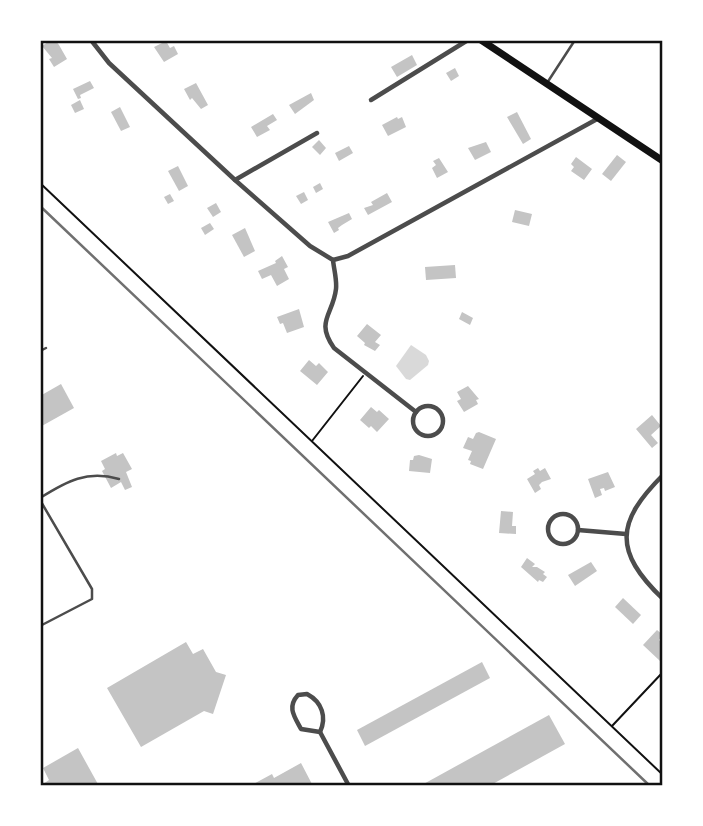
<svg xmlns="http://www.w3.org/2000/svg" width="703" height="826" font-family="Commissioner,sans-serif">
  <rect width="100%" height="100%" fill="#fff"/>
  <polygon fill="#d9d9d9" points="411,345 426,355 429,361 428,365 410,380 406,379 396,366"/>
  <g fill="#c4c4c4">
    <polygon points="51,40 55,40 59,45 67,59 54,67 49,59 52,58 42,46"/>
    <polygon points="166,41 170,48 174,46 178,54 164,62 154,47"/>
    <polygon points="412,55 417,65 397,77 391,67"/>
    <polygon points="455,68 459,76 451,81 446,73"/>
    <polygon points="90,81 94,88 80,95 81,98 78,99 73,89"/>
    <polygon points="196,83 208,105 201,109 192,98 190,100 184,89"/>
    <polygon points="311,93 314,100 295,114 289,105"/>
    <polygon points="80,100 84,109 75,113 71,105"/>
    <polygon points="120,107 130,127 121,131 111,112"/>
    <polygon points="517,112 531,139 523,144 507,117"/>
    <polygon points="273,114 277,120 267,126 270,130 257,137 251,127"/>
    <polygon points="397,117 398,119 402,117 406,127 388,136 382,125"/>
    <polygon points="319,140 326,148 320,155 312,147"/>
    <polygon points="486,142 491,152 475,160 468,148"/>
    <polygon points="349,146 353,153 339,161 335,153"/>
    <polygon points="617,155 626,162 611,181 602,174"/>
    <polygon points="576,157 592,169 584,180 571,171 574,167 571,164"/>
    <polygon points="439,158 448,172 437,178 432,168 436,165 433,161"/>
    <polygon points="178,166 188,186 179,191 168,171"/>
    <polygon points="320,183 323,189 316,193 313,187"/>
    <polygon points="304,192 308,200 301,204 296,196"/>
    <polygon points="387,193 392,202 368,215 364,208 373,205 371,202"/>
    <polygon points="170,194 174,201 168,204 164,197"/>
    <polygon points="216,203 221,212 213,217 207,208"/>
    <polygon points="515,210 532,214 529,226 512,222"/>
    <polygon points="349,213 352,219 342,225 338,228 339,230 334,233 328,222"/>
    <polygon points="210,223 214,229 205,235 201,228"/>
    <polygon points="245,228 255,251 244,257 232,235"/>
    <polygon points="282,256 288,267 284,269 289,279 277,286 271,275 262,279 258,271 276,263 275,261"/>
    <polygon points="455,265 456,278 426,280 425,267"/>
    <polygon points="299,309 304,327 287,333 283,323 280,324 277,317"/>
    <polygon points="462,312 473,318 470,325 459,319"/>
    <polygon points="367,324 381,335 375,342 380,345 375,351 364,345 365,343 357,336"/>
    <polygon points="309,360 316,366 319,363 328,372 317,385 300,371"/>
    <polygon points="61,384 74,408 40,427 40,396"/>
    <polygon points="468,386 479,399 476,400 478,404 464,412 457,401 461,399 457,392"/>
    <polygon points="371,407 377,412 379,410 389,419 377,432 371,426 369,428 360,420"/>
    <polygon points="652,415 661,426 651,435 658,443 652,448 636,429"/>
    <polygon points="479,432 496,439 483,469 470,464 471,461 468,460 472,451 463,448 468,437 473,439 476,433"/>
    <polygon points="116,453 117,456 123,453 132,469 126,472 132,487 125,490 121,482 111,488 102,471 105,469 101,461"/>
    <polygon points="419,455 432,459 430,473 409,471 410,460 413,460 414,456"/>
    <polygon points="538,468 540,471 545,468 551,479 542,482 539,485 541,489 535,493 527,479 535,474 533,471"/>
    <polygon points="608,472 615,487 605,491 604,488 600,489 602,495 595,498 588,479"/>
    <polygon points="501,511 513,512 512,526 516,526 516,534 499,533"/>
    <polygon points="527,558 535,564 532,567 537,567 545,572 543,574 547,577 543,582 539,580 538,582 521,567"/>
    <polygon points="591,562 597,571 575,586 568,575"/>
    <polygon points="623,598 641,615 633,624 615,607"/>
    <polygon points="657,630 663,635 659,640 663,644 663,658 660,661 643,645"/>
    <polygon points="186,642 193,654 203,649 216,672 226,675 213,714 204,711 141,747 107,688"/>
    <polygon points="482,662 490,678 365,746 357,730"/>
    <polygon points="549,715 565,744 489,786 420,786"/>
    <polygon points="78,748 99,786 40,786 49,780 43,768"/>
    <polygon points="301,763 313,786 250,786 272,774 274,778"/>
  </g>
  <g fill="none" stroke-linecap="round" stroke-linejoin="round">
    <g stroke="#111" stroke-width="2">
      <polyline points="40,183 663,775"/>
      <polyline points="312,441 363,376"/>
      <polyline points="612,726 663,672"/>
    </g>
    <g stroke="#4c4c4c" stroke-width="2.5">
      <polyline points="547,83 575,40"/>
      <polyline points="40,351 46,348"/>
      <path d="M40 498C67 481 87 470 119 479"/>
      <polyline points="40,500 92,589 92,599 40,626"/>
    </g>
    <g stroke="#4c4c4c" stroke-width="4.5">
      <path d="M91 40 109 63 235 180 310 246 333 260C334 270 337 280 336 289 333 315 315 321 334 348L416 412"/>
      <polyline points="371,100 468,40"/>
      <polyline points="235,180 317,133"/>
      <polyline points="333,260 348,256 599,118"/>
      <circle cx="428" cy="421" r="15"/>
      <path d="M663 475C616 522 613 551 663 599"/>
      <circle cx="563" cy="529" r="15"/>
      <polyline points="578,530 626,534"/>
      <path d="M307 694C322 702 327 717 320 732L301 729C294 716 287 707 298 695Z"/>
      <polyline points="320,732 349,786"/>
    </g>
    <polyline stroke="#111" stroke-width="7" points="481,40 663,161"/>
    <polyline stroke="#707070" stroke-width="2.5" points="40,206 650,786"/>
  </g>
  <rect width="703" height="826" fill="none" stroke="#ffffff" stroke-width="84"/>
  <rect x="42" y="42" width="619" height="742" fill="none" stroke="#111" stroke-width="2.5"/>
</svg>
